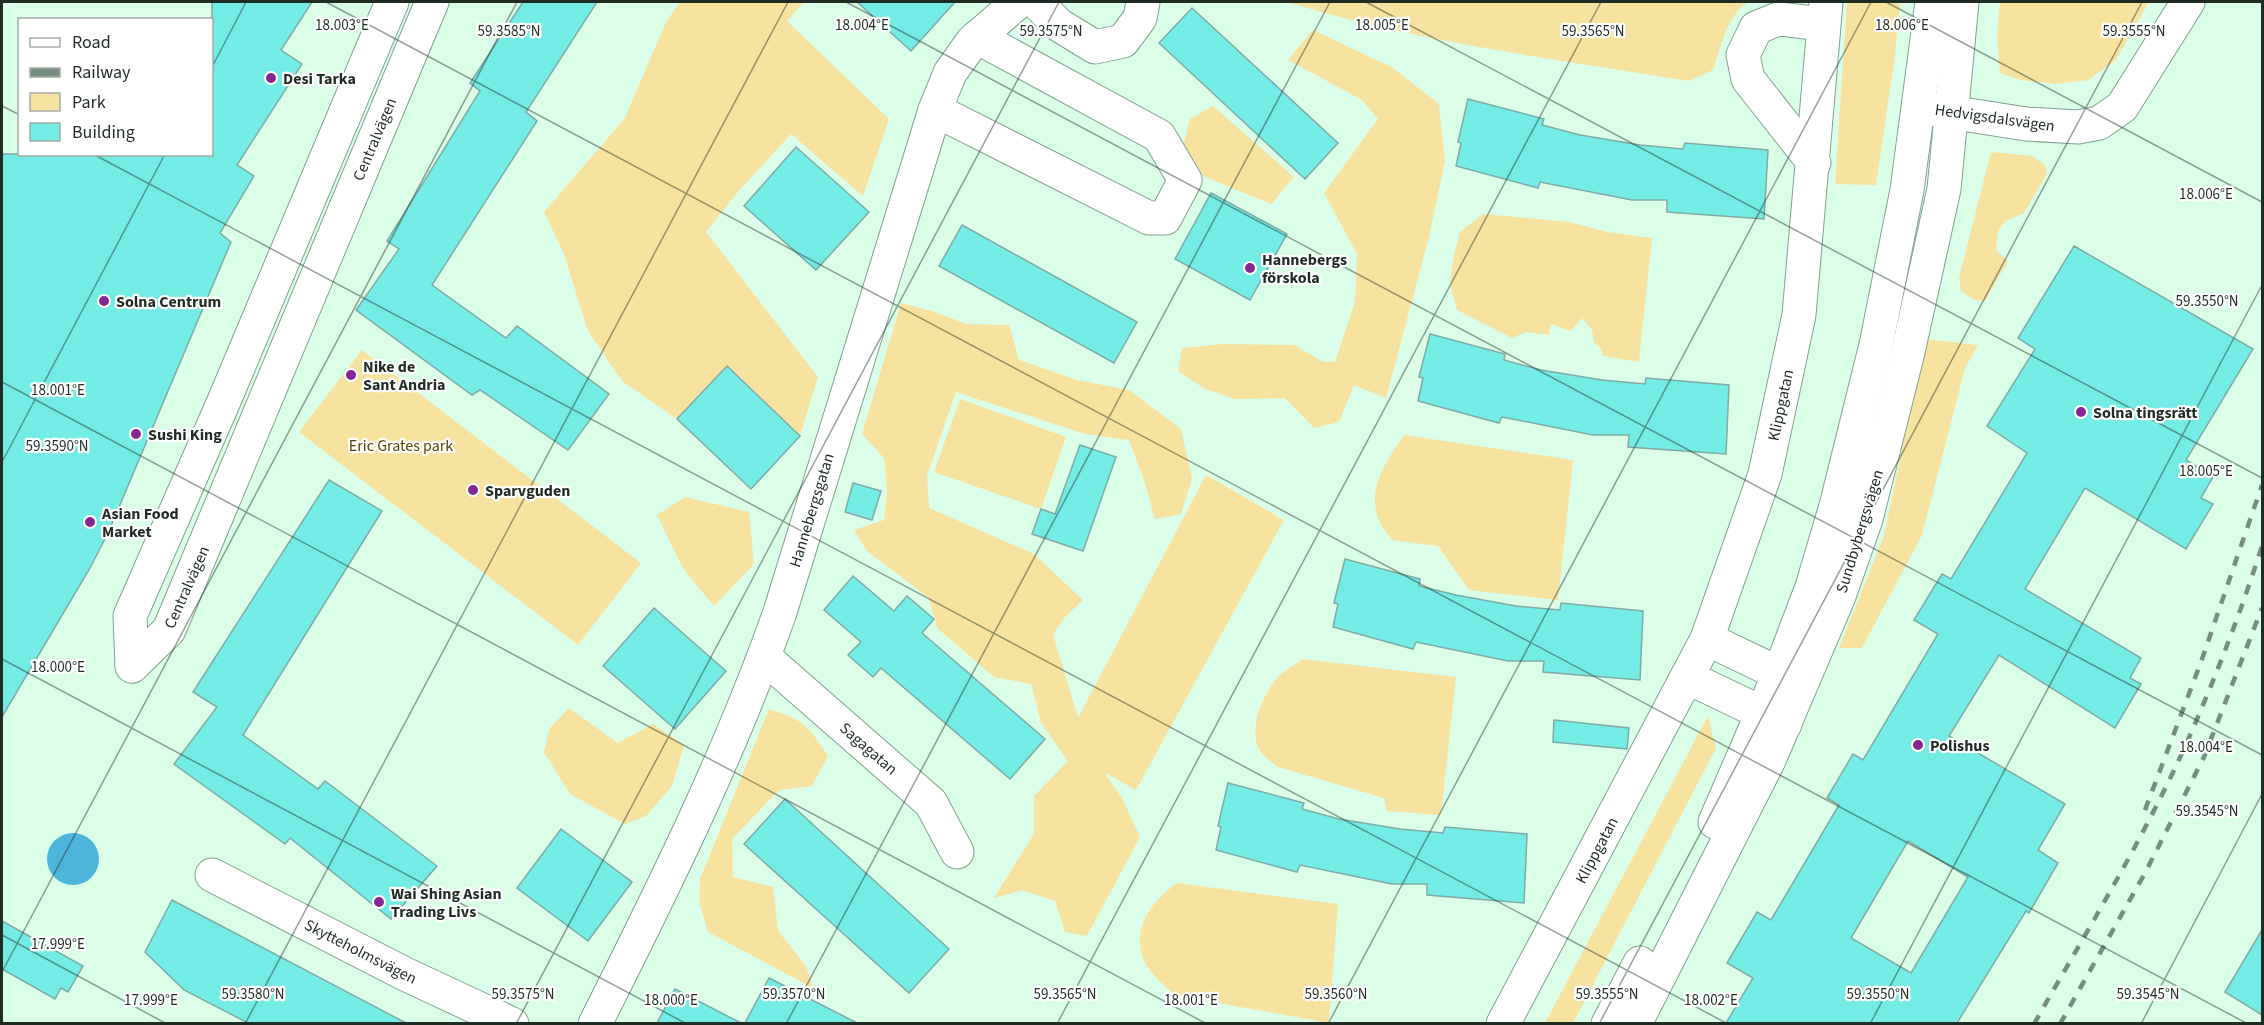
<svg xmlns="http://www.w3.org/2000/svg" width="2264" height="1025" font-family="'Source Sans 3',sans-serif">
  <rect width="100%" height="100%" fill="#dafee8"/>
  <g fill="#f8e29f">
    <polygon points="680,2 804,2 787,21 889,119 863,196 791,134 737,193 706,232 818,377 800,436 727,366 677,419 622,381 588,331 564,254 544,212 625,118 666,22"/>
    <path d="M1287 2H1749C1727 14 1721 47 1713 70L1689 81C1555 59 1417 42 1287 2Z"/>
    <polygon points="1847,2 1900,2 1895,55 1876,185 1835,184"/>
    <polygon points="2000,2 2149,2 2116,60 2088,80 2056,84 2021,80 2000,73 1997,36"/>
    <polygon points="1313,30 1393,68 1439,104 1445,161 1429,237 1386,398 1354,385 1339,422 1314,428 1285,398 1235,399 1205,389 1178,371 1182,348 1224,344 1294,345 1323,362 1335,362 1355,302 1357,254 1324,193 1378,119 1362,100 1288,60"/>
    <polygon points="1213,106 1294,177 1271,204 1203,176 1183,146 1190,119"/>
    <polygon points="1991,152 2032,156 2045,165 2047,173 2024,213 2005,221 1998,232 1996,250 2008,261 1985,301 1974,300 1961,291 1959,278"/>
    <polygon points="1483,214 1569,222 1607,232 1652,238 1639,362 1603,356 1601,349 1594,342 1592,330 1582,318 1571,331 1551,324 1549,335 1526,332 1512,338 1457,310 1450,285 1453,260 1460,232"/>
    <polygon points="901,303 935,312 966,324 1009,325 1019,360 1077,380 1129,390 1181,429 1192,478 1181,514 1155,519 1144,480 1129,440 1085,434 956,392 927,476 929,508 1034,554 1083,600 1065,617 1053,634 1078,718 1206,475 1284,520 1136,790 1104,772 1122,798 1140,837 1087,936 1065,932 1055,901 1022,890 994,898 1034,834 1034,796 1068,761 1041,723 1031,684 994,677 937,628 929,598 867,551 854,530 884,520 887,490 884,458 862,434"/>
    <polygon points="1925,339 1978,345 1965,368 1922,535 1862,648 1839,648 1884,536"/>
    <polygon points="362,350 641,563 578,645 299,432"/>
    <polygon points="960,399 1066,437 1041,509 934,472"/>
    <path d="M1404 435 1573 460 1558 600 1469 590 1438 546 1392 540C1388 534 1382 527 1379 520 1366 489 1387 460 1404 435Z"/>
    <polygon points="685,497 749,512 754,564 714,606 684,570 657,515"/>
    <path d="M1302 659 1456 677 1441 815 1387 811 1384 798 1278 767C1271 761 1261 755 1258 747 1249 725 1264 692 1279 676 1285 670 1295 665 1302 659Z"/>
    <polygon points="569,708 618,743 653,724 684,745 672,786 646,816 625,824 570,794 544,752 550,728"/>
    <path d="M769 709C805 720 808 726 828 756L812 786 779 790 732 839 733 877 773 887 778 931 806 966 813 988 708 932 699 901 700 879Z"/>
    <polygon points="1708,716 1716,748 1573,1023 1545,1023"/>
    <path d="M1177 883 1338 904 1329 1023 1175 995C1164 985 1146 971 1142 955 1133 924 1154 900 1177 883Z"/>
  </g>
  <circle fill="#4db5da" cx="73" cy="859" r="26"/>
  <g fill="#74ece6" stroke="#7ea9a6" stroke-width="1.5" fill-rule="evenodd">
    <polygon points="212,2 312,2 281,50 302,64 237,165 254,176 220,233 231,242 108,533 90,568 2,717 2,154 212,154"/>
    <polygon points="523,2 597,2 526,112 537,121 432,285 506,338 517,326 609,394 568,450 480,390 472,395 356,310 399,249 387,241 480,91 470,83"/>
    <polygon points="857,2 955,2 911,51"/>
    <polygon points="1192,8 1338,143 1305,179 1159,43"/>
    <polygon points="1468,99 1544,119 1542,125 1580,135 1640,145 1683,149 1685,143 1768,150 1764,219 1667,212 1667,200 1632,200 1540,182 1538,188 1456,166 1461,143 1458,142"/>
    <polygon points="796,147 869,212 816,270 744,206"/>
    <polygon points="1211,193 1287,234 1250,300 1175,259"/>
    <polygon points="962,225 1137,322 1114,363 939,266"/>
    <path d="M2074 246 2253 349 2186 460 2213 477 2201 498 2213 504 2186 549 2085 488 2025 589 2141 658 2130 678 2141 684 2115 728 1999 655 1949 736 2065 804 2038 850 2058 863 2029 913 2026 911 1957 1023H1726L1753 978 1727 963 1757 912 1771 920 1839 805 1827 798 1853 754 1863 760 1938 634 1914 620 1942 574 1951 579 2027 453 1987 426 2035 349 2018 338ZM1908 841 1968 877 1911 973 1851 938Z"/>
    <polygon points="1430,334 1505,354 1504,360 1541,370 1602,380 1645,384 1646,378 1729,385 1726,454 1628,447 1629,435 1593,435 1502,417 1499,423 1418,401 1423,378 1419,377"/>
    <polygon points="727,366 800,436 751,489 677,419"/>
    <polygon points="1080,445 1116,457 1083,551 1032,534 1041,509 1055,514"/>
    <polygon points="329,480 382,511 243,735 318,789 325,781 437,866 391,919 290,838 285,844 174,764 217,707 193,692"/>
    <polygon points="853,483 881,491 872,520 845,512"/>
    <polygon points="1345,559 1420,579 1419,586 1456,595 1516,606 1560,610 1561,603 1643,611 1640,680 1543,672 1544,661 1508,661 1416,642 1413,649 1333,627 1338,604 1334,603"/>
    <polygon points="853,576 894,611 907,596 934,619 922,633 1045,739 1010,779 881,668 873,677 848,655 861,642 824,610"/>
    <polygon points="654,608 726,671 675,729 603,666"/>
    <polygon points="1554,720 1629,728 1627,749 1553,742"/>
    <polygon points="1228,783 1304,803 1302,809 1339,819 1400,829 1443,833 1445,827 1527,834 1524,903 1427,895 1427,884 1392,884 1300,865 1297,872 1216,850 1221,827 1218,826"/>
    <polygon points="785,799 949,949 909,993 744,844"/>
    <polygon points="561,829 632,882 588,941 517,888"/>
    <polygon points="172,900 406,1023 248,1023 184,990 145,952"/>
    <polygon points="2,921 83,966 68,992 61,988 55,999 2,969"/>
    <polygon points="2262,930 2262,1015 2225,992"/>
    <polygon points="769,978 857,1023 745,1023"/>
    <polygon points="675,989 741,1023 657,1023"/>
  </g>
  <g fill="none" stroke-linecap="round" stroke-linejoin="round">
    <defs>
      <g id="minor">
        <polyline points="1036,2 1059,25 1095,47 1123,41 1140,18 1143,2"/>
        <polyline points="1924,108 2026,124 2078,127 2099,123 2122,107 2188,2"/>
        <polyline points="935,110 1149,218 1165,218 1185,180 1159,136 977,37"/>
        <polyline points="1814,163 1748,79 1743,55 1756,28 1778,19 1823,24"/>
        <polyline points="1707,639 1801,684"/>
        <polyline points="764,657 931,803 957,852"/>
        <polyline points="132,666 169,630 432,2"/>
        <polyline points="132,666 130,616 224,401 392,2"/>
        <polyline points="1687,677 1785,724"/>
        <polyline points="212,875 405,974 512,1024"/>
        <path d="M595 1024C663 889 730 754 780 612L935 110 950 73 972 42 1018 2"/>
        <polyline points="1503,1024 1707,639 1765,474 1799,315 1826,2"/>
      </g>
      <g id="major">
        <polyline points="1715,822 1779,674 1812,587 1836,506 1876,345 1907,190 1932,2"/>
        <polyline points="1608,1024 1640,963"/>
        <polyline points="1635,1024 1769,760 1839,596 1866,519 1908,352 1944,189 1962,2"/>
      </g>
    </defs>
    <use href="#minor" stroke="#81a18e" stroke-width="35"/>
    <use href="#major" stroke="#81a18e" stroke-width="35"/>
    <use href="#minor" stroke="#fff" stroke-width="33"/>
    <use href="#major" stroke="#fff" stroke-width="33"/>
    <g stroke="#768e7f" stroke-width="4.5" stroke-dasharray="10 10" stroke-linecap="butt">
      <polyline points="2145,810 2201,662 2262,485"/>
      <path d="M2034 1024C2085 934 2140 845 2183 751 2213 684 2240 615 2262 546"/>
      <polyline points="2060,1024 2145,873 2204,757 2262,608"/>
    </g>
  </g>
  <path fill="none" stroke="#1f2c24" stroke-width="1.5" stroke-opacity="0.45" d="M326 2 2248 1024M846 2 2262 755M1366 2 2262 478M1886 2 2262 202M212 67 246 2M2 106 20 115M93 154 1728 1024M2 382 1207 1024M2 462 165 154M2 659 687 1024M2 935 167 1024M2 972 517 2M245 1024 788 2M516 1024 1059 2M786 1024 1330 2M1057 1024 1601 2M1328 1024 1871 2M1599 1024 2142 2M1870 1024 2262 285M2141 1024 2262 794"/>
  <g fill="#862690" stroke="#fff" stroke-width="2">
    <circle cx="271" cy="78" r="6"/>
    <circle cx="1250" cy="268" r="6"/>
    <circle cx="104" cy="301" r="6"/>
    <circle cx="351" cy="375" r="6"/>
    <circle cx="2081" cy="412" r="6"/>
    <circle cx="136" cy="434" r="6"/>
    <circle cx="473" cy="490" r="6"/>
    <circle cx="90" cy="522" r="6"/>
    <circle cx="1918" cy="745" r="6"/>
    <circle cx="379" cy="902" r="6"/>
  </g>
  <g text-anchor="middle" stroke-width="4.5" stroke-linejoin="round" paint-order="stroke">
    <g font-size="16" font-weight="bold" fill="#1f2c24" stroke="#fff" text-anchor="start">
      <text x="283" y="84">Desi Tarka</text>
      <text x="1262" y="265">Hannebergs<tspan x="1262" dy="18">förskola</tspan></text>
      <text x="116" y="307">Solna Centrum</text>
      <text x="363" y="372">Nike de<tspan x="363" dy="18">Sant Andria</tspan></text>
      <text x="2093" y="418">Solna tingsrätt</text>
      <text x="148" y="440">Sushi King</text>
      <text x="485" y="496">Sparvguden</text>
      <text x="102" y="519">Asian Food<tspan x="102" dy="18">Market</tspan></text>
      <text x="1930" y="751">Polishus</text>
      <text x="391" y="899">Wai Shing Asian<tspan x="391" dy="18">Trading Livs</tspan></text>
    </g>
    <g font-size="16" fill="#1f2c24" stroke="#fff">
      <text transform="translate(1995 117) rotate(8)" y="6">Hedvigsdalsvägen</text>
      <text transform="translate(374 139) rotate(-67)" y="6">Centralvägen</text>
      <text transform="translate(1780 405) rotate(-78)" y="6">Klippgatan</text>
      <text transform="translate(811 510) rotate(-73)" y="6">Hannebergsgatan</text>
      <text transform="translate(1859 531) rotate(-73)" y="6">Sundbybergsvägen</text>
      <text transform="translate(186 587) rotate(-66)" y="6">Centralvägen</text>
      <text transform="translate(869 748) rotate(41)" y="6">Sagagatan</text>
      <text transform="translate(1596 850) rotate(-62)" y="6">Klippgatan</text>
      <text transform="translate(361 951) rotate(27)" y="6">Skytteholmsvägen</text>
    </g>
    <g font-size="16" fill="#574500" stroke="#fff">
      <text x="401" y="451">Eric Grates park</text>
    </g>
  </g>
  <g font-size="15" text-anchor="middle" fill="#1f2c24" stroke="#fff" stroke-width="4.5" stroke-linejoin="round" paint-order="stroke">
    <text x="342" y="30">18.003°E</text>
    <text x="862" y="30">18.004°E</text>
    <text x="1382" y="30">18.005°E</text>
    <text x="1902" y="30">18.006°E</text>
    <text x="509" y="36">59.3585°N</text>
    <text x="1051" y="36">59.3575°N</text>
    <text x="1593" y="36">59.3565°N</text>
    <text x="2134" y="36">59.3555°N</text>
    <text x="2206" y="199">18.006°E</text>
    <text x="2207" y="306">59.3550°N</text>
    <text x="58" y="395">18.001°E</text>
    <text x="57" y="451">59.3590°N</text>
    <text x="2206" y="476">18.005°E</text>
    <text x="58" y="672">18.000°E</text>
    <text x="2206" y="752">18.004°E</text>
    <text x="2207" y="816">59.3545°N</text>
    <text x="58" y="949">17.999°E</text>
    <text x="253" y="999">59.3580°N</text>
    <text x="523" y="999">59.3575°N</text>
    <text x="794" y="999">59.3570°N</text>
    <text x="1065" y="999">59.3565°N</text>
    <text x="1336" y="999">59.3560°N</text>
    <text x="1607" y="999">59.3555°N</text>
    <text x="1878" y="999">59.3550°N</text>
    <text x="2148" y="999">59.3545°N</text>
    <text x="151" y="1005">17.999°E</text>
    <text x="671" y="1005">18.000°E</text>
    <text x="1191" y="1005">18.001°E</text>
    <text x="1711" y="1005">18.002°E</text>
  </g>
  <rect width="2264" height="1025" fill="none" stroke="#1f2c24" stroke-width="6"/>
  <rect x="18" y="18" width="195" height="138" fill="#ffffff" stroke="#a5aba7" stroke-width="1.5"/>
  <rect x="30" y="38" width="30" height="9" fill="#ffffff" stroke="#a5aba7" stroke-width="1.5"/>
  <text x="72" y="48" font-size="18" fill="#1f2c24">Road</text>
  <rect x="30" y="68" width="30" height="9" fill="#768e7f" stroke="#a5aba7" stroke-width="1.5"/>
  <text x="72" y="78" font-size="18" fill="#1f2c24">Railway</text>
  <rect x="30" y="93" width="30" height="18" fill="#f8e29f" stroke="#a5aba7" stroke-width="1.5"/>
  <text x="72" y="108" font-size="18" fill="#1f2c24">Park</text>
  <rect x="30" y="123" width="30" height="18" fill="#74ece6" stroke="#a5aba7" stroke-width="1.5"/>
  <text x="72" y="138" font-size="18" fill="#1f2c24">Building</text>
</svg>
